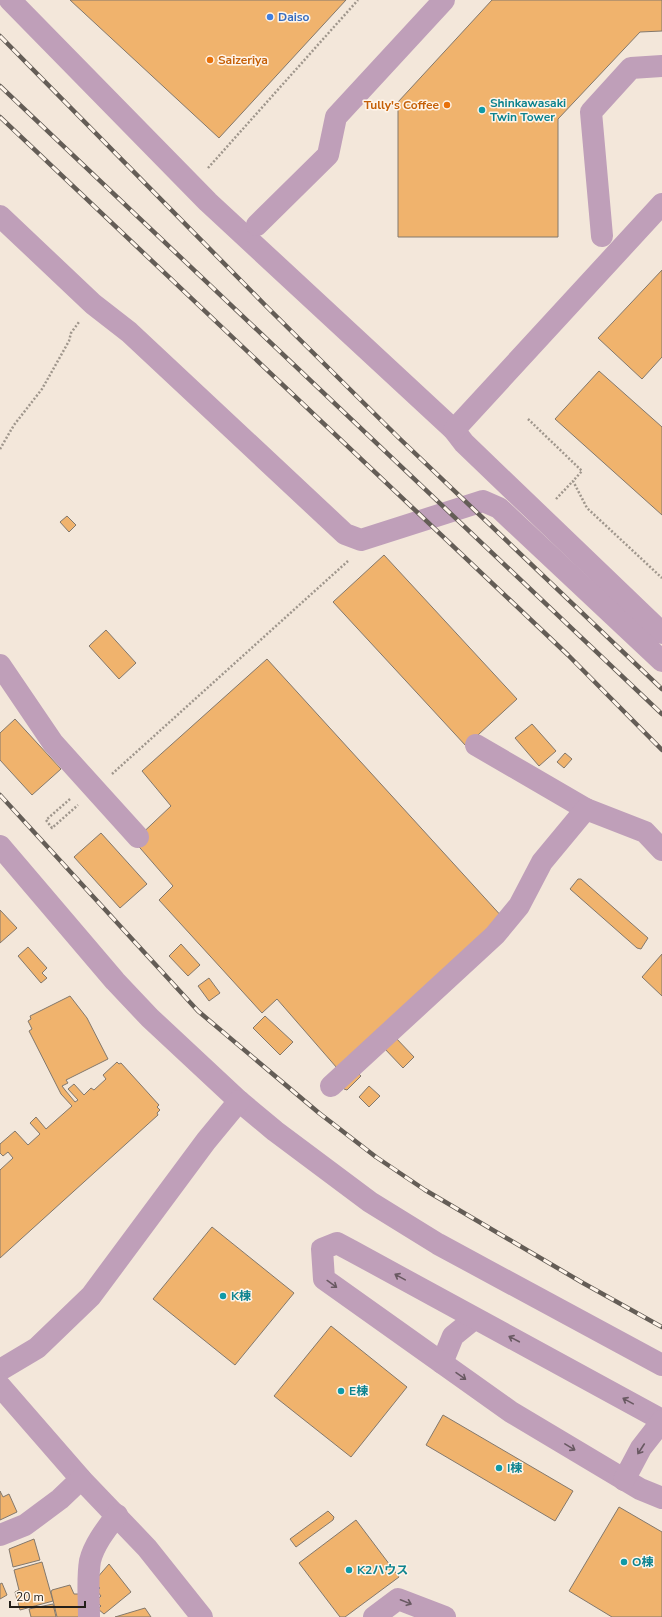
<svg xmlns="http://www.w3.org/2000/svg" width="662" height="1617" font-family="'Nunito Sans','Noto Sans JP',sans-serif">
  <rect width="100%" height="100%" fill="#f3e7da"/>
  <g fill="#f0b36d" stroke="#83786c">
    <polygon points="70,0 346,0 219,138"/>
    <polygon points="492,0 662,0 662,31 640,32 558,119 558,237 398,237 398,102"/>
    <polygon points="662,270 662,357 642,379 598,338"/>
    <polygon points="599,371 662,427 662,515 555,419"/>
    <polygon points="67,516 76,525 69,532 60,522"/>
    <polygon points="384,555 517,699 466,746 333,602"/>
    <polygon points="106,630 136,663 119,679 89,646"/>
    <polygon points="267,659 504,919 337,1068 277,999 262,1013 159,900 173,886 134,841 171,806 142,771"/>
    <polygon points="15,719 61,769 32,795 0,760 0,733"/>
    <polygon points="532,724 556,751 539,766 515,738"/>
    <polygon points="565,753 572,759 564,768 557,762"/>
    <polygon points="101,833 147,884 120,908 74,857"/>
    <polygon points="578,879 581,879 648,938 641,949 637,948 570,889"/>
    <polygon points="0,910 17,928 0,943"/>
    <polygon points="181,944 200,965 188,976 169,956"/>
    <polygon points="28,947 47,968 42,973 47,978 41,983 18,956"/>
    <polygon points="662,954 662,996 642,977"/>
    <polygon points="209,978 220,993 209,1001 198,986"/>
    <polygon points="70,996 87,1018 108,1059 66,1080 68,1083 62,1086 65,1090 75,1102 78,1100 68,1089 74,1084 84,1095 91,1088 94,1090 106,1079 103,1075 117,1062 119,1064 121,1063 159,1105 157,1107 160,1110 157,1113 158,1115 0,1258 0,1170 13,1158 8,1152 3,1156 0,1153 0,1144 15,1131 28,1145 40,1134 30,1123 36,1117 46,1129 72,1106 61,1094 29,1031 32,1029 28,1021 31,1019 30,1016"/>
    <polygon points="265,1016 293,1042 280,1055 253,1028"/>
    <polygon points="395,1037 414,1057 403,1068 384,1048"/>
    <polygon points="355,1070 361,1076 347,1090 344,1089 340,1085"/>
    <polygon points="369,1086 380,1096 369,1107 359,1097"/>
    <polygon points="212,1227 294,1293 235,1365 153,1299"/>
    <polygon points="331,1326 407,1387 351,1457 274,1396"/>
    <polygon points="443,1415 573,1491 555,1521 426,1445"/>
    <polygon points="0,1491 3,1497 9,1494 17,1512 0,1520"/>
    <polygon points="619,1507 662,1532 662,1617 612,1617 569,1591"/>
    <polygon points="328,1511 334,1517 333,1520 296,1547 290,1539"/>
    <polygon points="356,1520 399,1577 345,1617 340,1617 299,1563"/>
    <polygon points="34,1539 40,1560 13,1567 9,1549"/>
    <polygon points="42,1562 53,1601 20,1610 15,1592 19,1590 14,1570"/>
    <polygon points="109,1564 131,1592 104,1614 98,1609 101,1606 96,1601 101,1596 97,1591 100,1588 96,1584 96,1579"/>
    <polygon points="2,1583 7,1595 0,1599 0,1584"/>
    <polygon points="70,1585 74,1594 81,1594 79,1617 57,1617 51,1592 52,1590"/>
    <polygon points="53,1604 56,1617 31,1617 29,1609"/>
    <polygon points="145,1608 151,1617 115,1617"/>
  </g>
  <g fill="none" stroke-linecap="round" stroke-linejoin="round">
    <g stroke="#9f968c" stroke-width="2.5" stroke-dasharray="2 2" stroke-linecap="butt">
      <polyline points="208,168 358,0"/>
      <polyline points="528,419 582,471 573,481 587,508 662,578"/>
      <polyline points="0,449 14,425 42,389 69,341 71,333 79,322"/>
      <polyline points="556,499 573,481"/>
      <polyline points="112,774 348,561"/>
      <polyline points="70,799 46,820 52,828 78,805"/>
    </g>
    <g stroke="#bf9fb9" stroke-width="22">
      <polyline points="10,0 208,202 454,430 464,443 662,633"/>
      <polyline points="0,216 93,304 129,332 345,534 361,540 483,501 499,508 662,661"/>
      <polyline points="257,225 328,155 336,117 444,0"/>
      <polyline points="602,236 591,112 631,68 662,66"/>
      <polyline points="454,430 662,204"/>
      <polyline points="0,665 53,743 138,837"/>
      <polyline points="476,745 586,809"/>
      <polyline points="0,846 115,981 150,1018 239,1101 275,1131 370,1202 438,1244 662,1365"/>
      <polyline points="331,1086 495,935 519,906 542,862 586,809 645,832 662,850"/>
      <polyline points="442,1363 453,1336 474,1319"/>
      <polyline points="0,1370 37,1348 91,1296 206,1141 239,1101"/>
      <polyline points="0,1386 81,1479 147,1548 202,1617"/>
      <polyline points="662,1420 352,1251 337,1243 322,1249 324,1279 511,1412 640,1489 662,1498"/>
      <polyline points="624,1480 641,1448 662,1421"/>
      <polyline points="0,1535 25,1525 60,1499 81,1479"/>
      <path d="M89 1617C89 1599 87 1579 90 1561 94 1544 107 1528 117 1515"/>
      <polyline points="374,1617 398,1599 445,1617"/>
    </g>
    <defs>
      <g id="rail">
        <polyline points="0,36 266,306 399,438 662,689"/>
        <polyline points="0,86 662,714"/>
        <polyline points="0,117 568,655 662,750"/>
        <polyline points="0,795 198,1011 319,1113 376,1157 425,1190 583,1283 662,1327"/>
      </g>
    </defs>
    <use href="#rail" stroke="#645d56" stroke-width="4.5"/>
    <use href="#rail" stroke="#fff5ea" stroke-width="3" stroke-dasharray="9" stroke-linecap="butt"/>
  </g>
  <defs><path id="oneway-shaft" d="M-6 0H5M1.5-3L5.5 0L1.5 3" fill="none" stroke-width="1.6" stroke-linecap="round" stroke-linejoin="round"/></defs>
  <g stroke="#695962">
    <use href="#oneway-shaft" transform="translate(400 1277) rotate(-151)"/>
    <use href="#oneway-shaft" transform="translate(332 1284) rotate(36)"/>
    <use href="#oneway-shaft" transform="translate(514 1339) rotate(-152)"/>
    <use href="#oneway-shaft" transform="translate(461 1376) rotate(35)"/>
    <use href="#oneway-shaft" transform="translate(628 1401) rotate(-151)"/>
    <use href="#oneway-shaft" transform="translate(570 1447) rotate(31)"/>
    <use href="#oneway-shaft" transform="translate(641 1449) rotate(123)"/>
    <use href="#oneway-shaft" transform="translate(406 1602) rotate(22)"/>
  </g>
  <circle fill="#3f7fe0" stroke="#fff5ea" stroke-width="1.5" cx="270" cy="17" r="4"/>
  <g fill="#e8710a" stroke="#fff5ea" stroke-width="1.5">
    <circle cx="210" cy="60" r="4"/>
    <circle cx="447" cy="105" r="4"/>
  </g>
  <g fill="#0f9aa8" stroke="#fff5ea" stroke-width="1.5">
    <circle cx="482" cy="110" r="4"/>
    <circle cx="223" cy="1296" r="4"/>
    <circle cx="341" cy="1391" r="4"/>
    <circle cx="499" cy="1468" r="4"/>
    <circle cx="624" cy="1562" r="4"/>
    <circle cx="349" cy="1570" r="4"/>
  </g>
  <g text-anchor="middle" stroke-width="3" stroke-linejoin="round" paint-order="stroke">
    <g font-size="12" font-weight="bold" fill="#366cbe" stroke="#fff5ea" text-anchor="start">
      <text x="278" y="21">Daiso</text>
    </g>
    <g font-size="12" font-weight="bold" fill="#c56008" stroke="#fff5ea" text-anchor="start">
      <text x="218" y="64">Saizeriya</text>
      <text x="439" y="109" text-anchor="end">Tully's Coffee</text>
    </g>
    <g font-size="12" font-weight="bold" fill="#0d838f" stroke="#fff5ea" text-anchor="start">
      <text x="490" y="107">Shinkawasaki<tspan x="490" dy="14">Twin Tower</tspan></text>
      <text x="231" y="1300">K棟</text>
      <text x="349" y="1395">E棟</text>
      <text x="507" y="1472">I棟</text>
      <text x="632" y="1566">O棟</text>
      <text x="357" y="1574">K2ハウス</text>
    </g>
  </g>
  <path d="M10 1601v6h75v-6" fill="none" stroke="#231f1a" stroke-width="2"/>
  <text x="16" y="1601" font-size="12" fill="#231f1a" stroke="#fff5ea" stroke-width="3" paint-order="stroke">20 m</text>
</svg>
